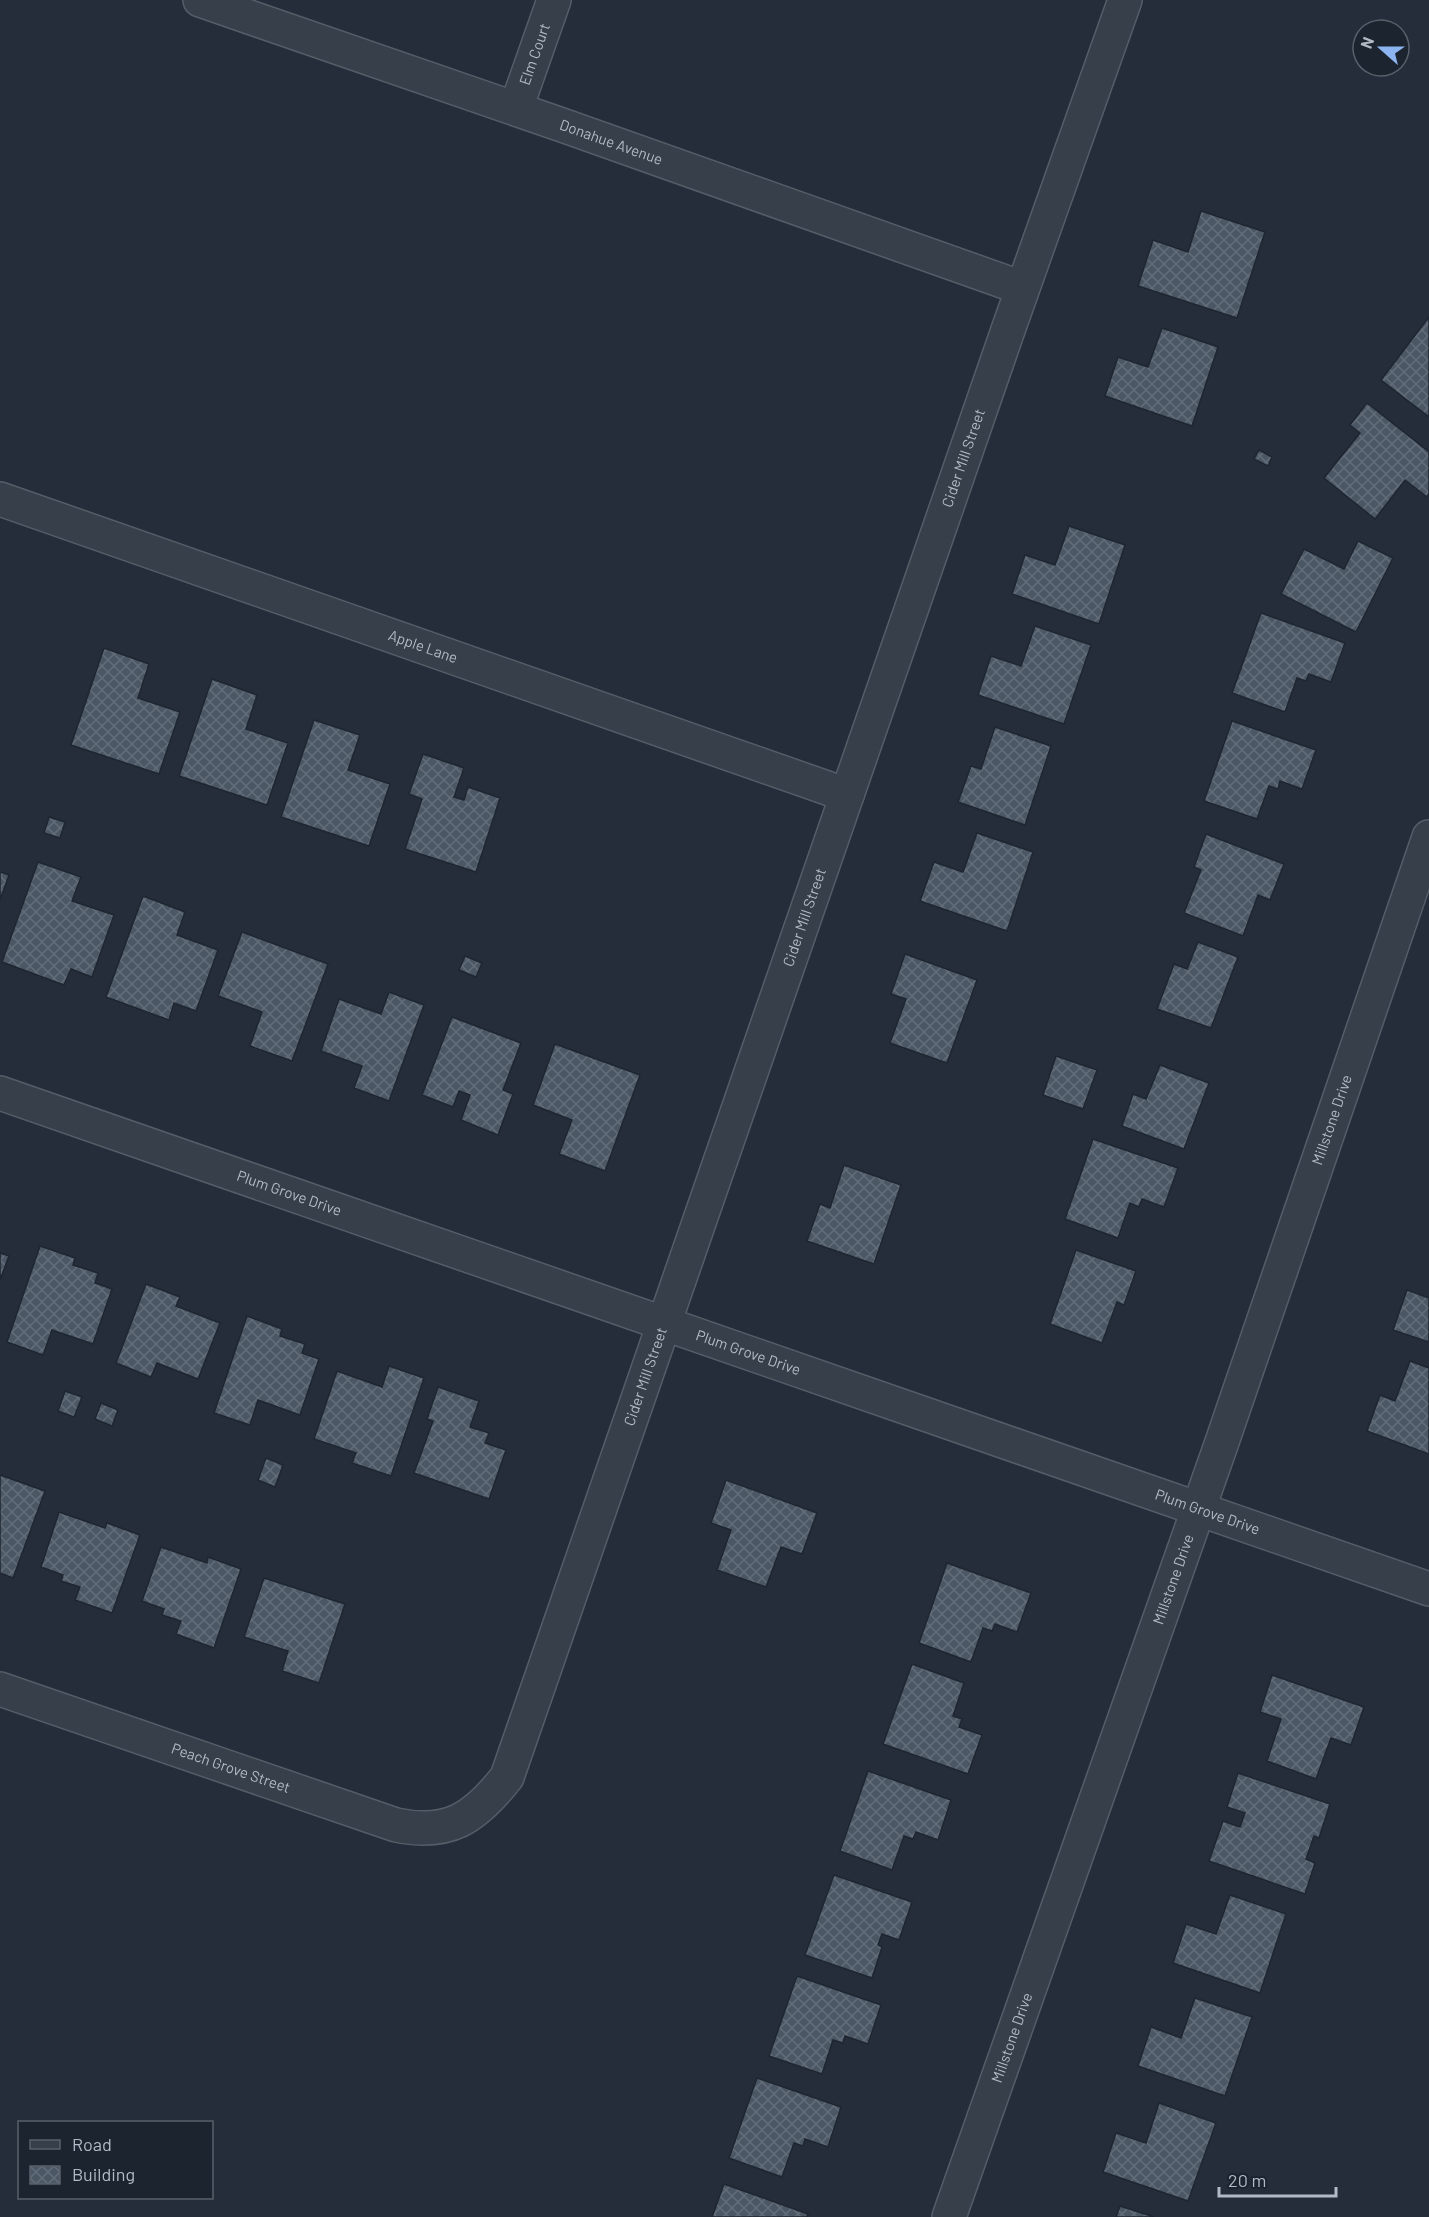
<svg xmlns="http://www.w3.org/2000/svg" width="1429" height="2217" font-family="Barlow,sans-serif">
  <defs>
    <pattern id="building-cross-hatch" width="8" height="8" patternUnits="userSpaceOnUse" patternTransform="scale(1.5)"><rect width="8" height="8" fill="#4c5765"/><path d="M0 0l8 8M0 8l8-8" fill="none" stroke="#636d7a"/></pattern>
  </defs>
  <rect width="100%" height="100%" fill="#242d39"/>
  <g fill="url(#building-cross-hatch)" stroke="#1e2631" stroke-width="1.5">
    <polygon points="1201,211 1265,232 1237,318 1138,286 1153,240 1188,252"/>
    <polygon points="1429,317 1429,417 1381,380"/>
    <polygon points="1162,328 1218,347 1192,426 1105,396 1118,357 1148,367"/>
    <polygon points="1367,403 1429,452 1429,494 1427,497 1405,480 1375,519 1324,478 1360,433 1350,425"/>
    <polygon points="1259,450 1272,457 1268,466 1254,459"/>
    <polygon points="1069,526 1125,545 1099,624 1012,594 1025,555 1055,565"/>
    <polygon points="1358,541 1393,558 1356,632 1281,594 1304,549 1344,569"/>
    <polygon points="1261,613 1345,643 1331,682 1309,674 1306,681 1297,678 1285,712 1232,693"/>
    <polygon points="1035,626 1091,645 1064,724 978,695 991,656 1021,666"/>
    <polygon points="104,648 149,664 138,698 180,712 159,774 71,745"/>
    <polygon points="212,679 257,695 246,729 288,743 267,805 179,776"/>
    <polygon points="314,720 360,735 348,770 390,784 369,846 281,817"/>
    <polygon points="1232,721 1316,750 1302,789 1280,781 1278,789 1269,786 1257,819 1204,801"/>
    <polygon points="995,727 1051,746 1025,825 958,802 971,766 981,769"/>
    <polygon points="423,754 464,768 454,797 464,800 468,787 500,798 476,872 405,849 422,799 409,794"/>
    <polygon points="49,817 65,822 60,838 44,833"/>
    <polygon points="977,833 1033,852 1007,931 920,901 934,862 963,872"/>
    <polygon points="1206,834 1284,864 1270,900 1258,895 1243,936 1184,913 1201,870 1194,867"/>
    <polygon points="38,862 81,877 72,901 114,915 92,977 71,969 64,985 2,962"/>
    <polygon points="0,872 9,875 0,900"/>
    <polygon points="143,896 185,912 177,935 218,950 196,1011 174,1003 169,1020 106,997"/>
    <polygon points="242,932 328,964 292,1061 250,1046 262,1012 218,996"/>
    <polygon points="1198,942 1238,957 1211,1028 1157,1009 1174,964 1187,969"/>
    <polygon points="905,954 977,980 947,1063 890,1043 906,999 891,994"/>
    <polygon points="465,956 482,963 476,977 459,970"/>
    <polygon points="389,992 424,1005 389,1101 354,1088 362,1066 321,1051 339,999 381,1014"/>
    <polygon points="452,1017 521,1043 503,1090 513,1094 498,1135 461,1120 470,1095 459,1091 453,1107 422,1095"/>
    <polygon points="555,1044 640,1075 605,1171 559,1154 572,1120 533,1105"/>
    <polygon points="1056,1056 1097,1070 1083,1109 1043,1095"/>
    <polygon points="1160,1065 1209,1083 1184,1149 1122,1126 1133,1094 1146,1099"/>
    <polygon points="1093,1139 1178,1168 1164,1207 1142,1199 1139,1207 1130,1203 1118,1238 1065,1219"/>
    <polygon points="844,1165 901,1185 874,1264 807,1241 820,1204 830,1208"/>
    <polygon points="40,1246 75,1258 73,1265 98,1273 95,1283 112,1289 93,1344 52,1330 43,1355 7,1342"/>
    <polygon points="1076,1250 1136,1271 1124,1305 1117,1302 1102,1343 1050,1324"/>
    <polygon points="0,1253 9,1256 0,1280"/>
    <polygon points="146,1284 180,1297 176,1306 220,1323 198,1379 157,1363 151,1377 116,1363"/>
    <polygon points="1407,1290 1429,1298 1429,1342 1393,1330"/>
    <polygon points="247,1316 282,1329 280,1336 305,1344 302,1353 319,1359 300,1415 258,1400 250,1425 214,1413"/>
    <polygon points="1410,1361 1429,1368 1429,1454 1367,1431 1380,1395 1395,1401"/>
    <polygon points="389,1366 424,1378 391,1476 352,1463 356,1453 314,1439 337,1371 382,1387"/>
    <polygon points="438,1387 479,1401 470,1427 489,1433 485,1443 506,1450 489,1499 414,1473 433,1421 427,1419"/>
    <polygon points="65,1391 82,1397 74,1417 58,1411"/>
    <polygon points="101,1403 118,1410 112,1426 95,1419"/>
    <polygon points="266,1458 283,1465 275,1487 258,1480"/>
    <polygon points="0,1475 45,1491 13,1578 0,1573"/>
    <polygon points="726,1480 817,1513 802,1554 781,1547 766,1587 717,1570 731,1530 711,1523"/>
    <polygon points="59,1512 105,1528 107,1523 140,1535 112,1613 75,1600 80,1587 61,1581 63,1575 41,1567"/>
    <polygon points="161,1547 207,1563 208,1557 241,1569 214,1648 176,1634 181,1621 162,1615 164,1609 142,1601"/>
    <polygon points="947,1563 1031,1593 1017,1632 995,1624 992,1631 983,1628 971,1662 919,1643"/>
    <polygon points="264,1578 345,1604 319,1683 282,1671 288,1651 244,1637"/>
    <polygon points="912,1664 964,1683 953,1716 962,1719 959,1727 982,1735 968,1774 883,1744"/>
    <polygon points="1272,1675 1364,1707 1351,1745 1331,1738 1316,1779 1267,1761 1281,1719 1260,1712"/>
    <polygon points="868,1771 951,1800 938,1840 916,1832 913,1839 904,1836 892,1870 840,1851"/>
    <polygon points="1238,1773 1330,1804 1319,1838 1314,1836 1306,1859 1315,1863 1305,1894 1209,1861 1223,1821 1240,1827 1245,1813 1227,1807"/>
    <polygon points="834,1875 912,1902 899,1940 882,1934 878,1945 882,1947 872,1978 805,1955"/>
    <polygon points="1230,1895 1286,1914 1260,1993 1173,1963 1186,1924 1216,1934"/>
    <polygon points="797,1976 881,2005 868,2044 845,2036 843,2043 833,2040 822,2074 769,2056"/>
    <polygon points="1195,1998 1252,2017 1225,2096 1138,2066 1151,2027 1181,2038"/>
    <polygon points="757,2078 841,2107 828,2147 805,2139 803,2146 794,2143 782,2177 729,2158"/>
    <polygon points="1159,2103 1216,2123 1188,2201 1103,2172 1116,2133 1146,2143"/>
    <polygon points="724,2184 808,2214 807,2217 712,2217"/>
    <polygon points="1120,2206 1154,2217 1116,2217"/>
  </g>
  <g fill="none" stroke-linecap="round" stroke-linejoin="round">
    <defs>
      <g id="street">
        <path id="s1" d="M200 0 562 125 1022 288"/>
        <path id="s2" d="M516 108 554 0"/>
        <path id="s3" d="M0 499 847 795"/>
        <path id="s4" d="M0 1093 1429 1589"/>
        <path id="s5" d="M0 1689 396 1825C449 1836 475 1818 507 1777L1008 330 1125 0"/>
        <path id="s6" d="M949 2217 1222 1442 1429 837"/>
      </g>
    </defs>
    <use href="#street" stroke="#555d68" stroke-width="36"/>
    <use href="#street" stroke="#373f4a" stroke-width="33"/>
  </g>
  <g text-anchor="middle" stroke-width="4.5" stroke-linejoin="round" paint-order="stroke">
    <g font-size="15" fill="#b2bac6" stroke="#1c242f">
      <text dy="5" stroke="none"><textPath href="#s2" startOffset="57">Elm Court</textPath></text>
      <text dy="5" stroke="none"><textPath href="#s1" startOffset="435">Donahue Avenue</textPath></text>
      <text dy="5" stroke="none"><textPath href="#s5" startOffset="1944">Cider Mill Street</textPath></text>
      <text dy="5" stroke="none"><textPath href="#s3" startOffset="448">Apple Lane</textPath></text>
      <text dy="5" stroke="none"><textPath href="#s5" startOffset="1458">Cider Mill Street</textPath></text>
      <text dy="5" stroke="none"><textPath href="#s6" startOffset="1162">Millstone Drive</textPath></text>
      <text dy="5" stroke="none"><textPath href="#s4" startOffset="306">Plum Grove Drive</textPath></text>
      <text dy="5" stroke="none"><textPath href="#s4" startOffset="792">Plum Grove Drive</textPath></text>
      <text dy="5" stroke="none"><textPath href="#s5" startOffset="972">Cider Mill Street</textPath></text>
      <text dy="5" stroke="none"><textPath href="#s4" startOffset="1278">Plum Grove Drive</textPath></text>
      <text dy="5" stroke="none"><textPath href="#s6" startOffset="676">Millstone Drive</textPath></text>
      <text dy="5" stroke="none"><textPath href="#s5" startOffset="244">Peach Grove Street</textPath></text>
      <text dy="5" stroke="none"><textPath href="#s6" startOffset="190">Millstone Drive</textPath></text>
    </g>
  </g>
  <rect x="18" y="2121" width="195" height="78" fill="#1c242f" stroke="#58606b" stroke-width="1.5"/>
  <rect x="30" y="2140" width="30" height="9" fill="#373f4a" stroke="#58606b" stroke-width="1.5"/>
  <text x="72" y="2151" font-size="18" fill="#b2bac6">Road</text>
  <rect x="30" y="2166" width="30" height="18" fill="url(#building-cross-hatch)" stroke="#58606b" stroke-width="1.5"/>
  <text x="72" y="2181" font-size="18" fill="#b2bac6">Building</text>
  <g transform="translate(1381 48) rotate(291)"><circle r="28" fill="#1c242f" stroke="#58606b" stroke-width="1.5"/>
  <path d="M0-4.5L10 22L0 15L-10 22Z" fill="#8cb4f1"/>
  <text y="-9" font-size="16" font-weight="bold" text-anchor="middle" fill="#b2bac6">N</text>
  </g>
  <path d="M1219 2187v9h117v-9" fill="none" stroke="#b2bac6" stroke-width="3"/>
  <text x="1228" y="2187" font-size="18" fill="#b2bac6" stroke="#1c242f" stroke-width="4.5" paint-order="stroke">20 m</text>
</svg>
